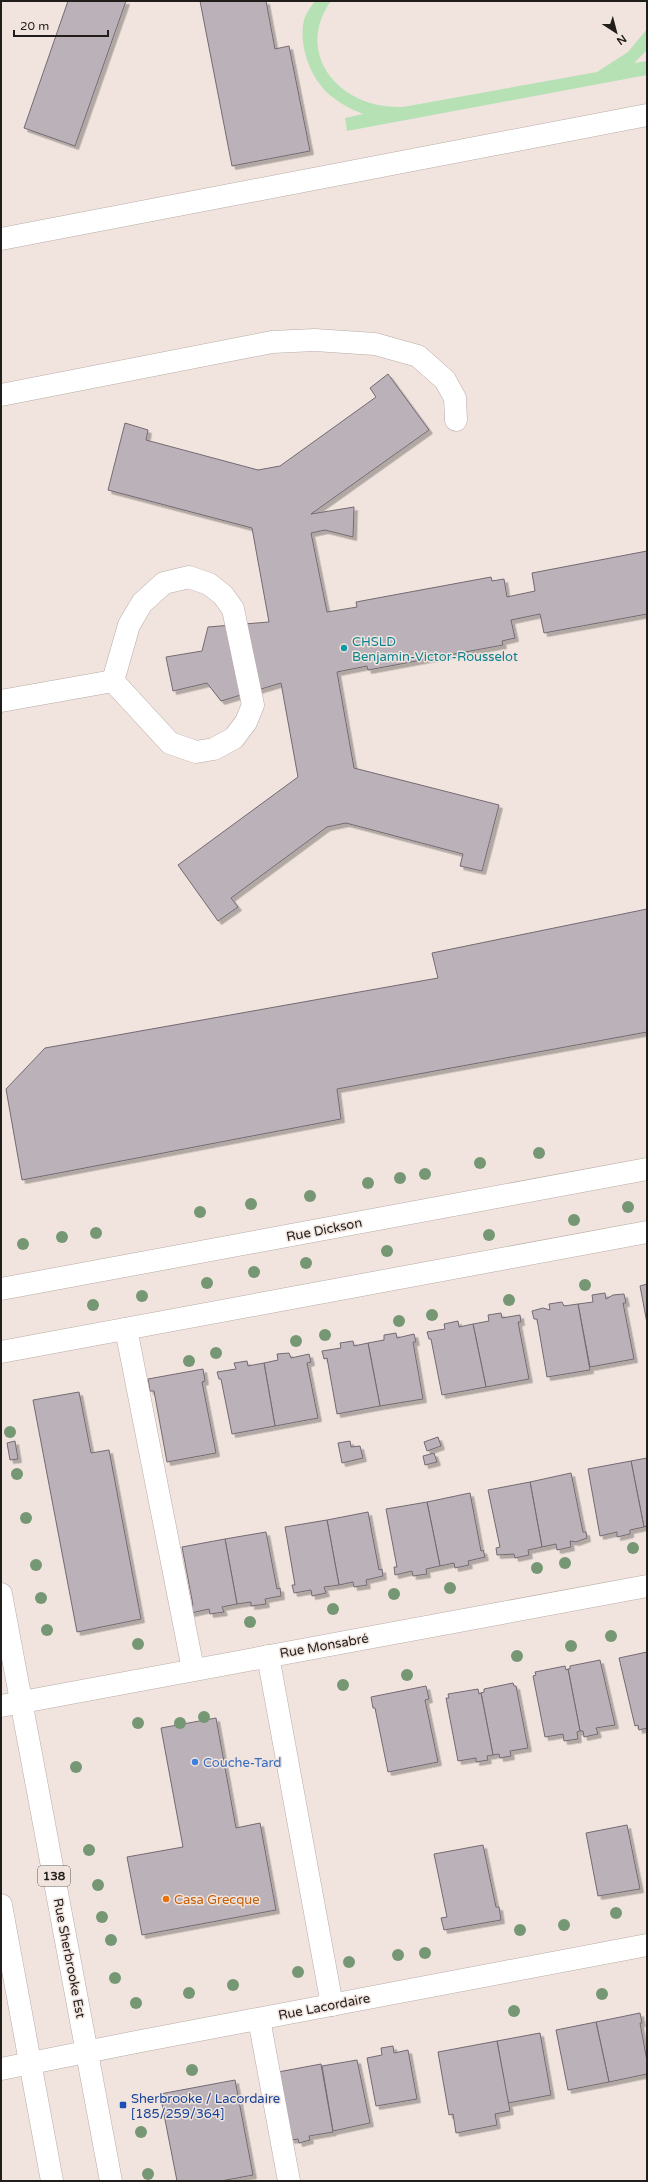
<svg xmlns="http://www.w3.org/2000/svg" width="648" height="2182" font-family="'Varela Round',sans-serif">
  <defs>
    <filter id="shadow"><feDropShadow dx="3.5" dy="3.5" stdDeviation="0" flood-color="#0004"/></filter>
  </defs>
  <rect width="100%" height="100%" fill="#f1e4de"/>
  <path fill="#b5e1b5" d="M315 1H331C302 41 322 86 367 102 378 106 391 107 403 107L597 72 628 52 647 29V50L634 63 647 61V75L347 131 345 118 363 114C351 109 341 104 331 96 311 80 298 46 304 20 306 13 311 7 315 1Z"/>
  <g fill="#bbb1b9" stroke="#746a72" filter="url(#shadow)">
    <polygon points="68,1 126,1 75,146 24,128"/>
    <polygon points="200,1 266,1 275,49 289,46 310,151 232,166"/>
    <polygon points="388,374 429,430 311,514 354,507 353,537 325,530 311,533 327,612 357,607 356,602 491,577 492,581 504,579 507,597 535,591 532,573 647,551 647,614 544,633 540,614 511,620 515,638 502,641 503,645 368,670 367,666 337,672 354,768 499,805 482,871 460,866 463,854 346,823 327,827 231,898 238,907 218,921 178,865 298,777 281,683 221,701 207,683 173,691 166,657 202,651 208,627 269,622 252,528 108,490 125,423 148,430 146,440 258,470 280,466 376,397 370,388"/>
    <polygon points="647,909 647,1032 337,1089 341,1119 22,1180 6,1089 45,1048 438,978 432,953"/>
    <polygon points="647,1284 647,1323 640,1286"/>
    <polygon points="605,1293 606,1299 613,1295 624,1294 626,1303 623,1303 634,1359 590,1367 578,1304 593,1302 592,1295"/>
    <polygon points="562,1302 564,1306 578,1304 590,1370 547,1377 537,1319 534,1319 532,1311 543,1308 550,1310 549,1304"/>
    <polygon points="501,1313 502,1318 520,1315 521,1322 518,1322 529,1379 486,1387 473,1324 489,1321 488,1315"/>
    <polygon points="458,1321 459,1327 473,1324 486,1387 442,1395 431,1339 429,1339 427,1332 445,1329 444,1324"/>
    <polygon points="396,1333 397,1338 414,1334 416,1342 413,1342 423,1399 380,1406 368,1343 384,1340 384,1335"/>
    <polygon points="353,1341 354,1346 368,1343 380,1406 337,1414 327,1358 324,1359 322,1351 341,1348 340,1343"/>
    <polygon points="289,1353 291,1358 309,1354 311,1362 307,1363 318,1418 275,1426 264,1363 278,1360 277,1354"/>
    <polygon points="247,1361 248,1366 264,1363 275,1426 232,1434 221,1379 219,1379 217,1372 236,1369 234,1363"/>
    <polygon points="203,1369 205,1381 202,1382 216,1453 167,1462 154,1391 150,1391 148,1379"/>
    <polygon points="79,1392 91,1453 109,1450 141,1619 77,1632 33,1400"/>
    <polygon points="438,1437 441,1446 427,1451 424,1442"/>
    <polygon points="15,1441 18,1459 10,1460 7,1443"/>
    <polygon points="350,1441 351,1447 360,1446 363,1458 342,1463 338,1443"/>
    <polygon points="434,1453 437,1462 425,1465 423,1456"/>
    <polygon points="647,1458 647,1526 644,1527 631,1461"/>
    <polygon points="631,1461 644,1527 630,1530 630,1534 617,1537 617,1532 600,1536 588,1469"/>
    <polygon points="571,1473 583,1532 586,1532 587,1538 576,1542 570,1541 571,1547 557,1550 556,1544 542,1547 530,1482"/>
    <polygon points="530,1482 542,1547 528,1550 529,1555 515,1558 514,1554 497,1555 496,1548 500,1547 488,1490"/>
    <polygon points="470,1493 481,1551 483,1550 485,1557 468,1561 469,1565 455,1568 454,1563 440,1566 427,1502"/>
    <polygon points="427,1502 440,1566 426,1569 427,1574 413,1576 412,1571 395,1575 394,1567 397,1567 386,1509"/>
    <polygon points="368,1512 379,1570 382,1569 383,1576 366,1580 367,1585 354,1587 353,1582 339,1585 327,1520"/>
    <polygon points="327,1520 339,1585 324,1587 326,1593 312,1596 311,1590 294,1593 292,1585 295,1585 285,1527"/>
    <polygon points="266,1532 277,1589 280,1588 281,1596 265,1599 266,1604 251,1606 251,1602 237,1604 225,1539"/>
    <polygon points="225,1539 237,1604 222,1607 224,1612 210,1614 209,1609 191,1613 189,1606 193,1605 182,1547"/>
    <polygon points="647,1652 647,1728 639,1730 638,1725 635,1726 619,1658"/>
    <polygon points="600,1660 615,1725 596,1728 598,1734 584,1737 583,1731 580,1731 568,1669 570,1669 570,1666"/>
    <polygon points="565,1666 566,1670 568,1669 580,1731 577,1732 578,1739 564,1741 563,1734 545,1737 533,1676 536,1675 535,1672"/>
    <polygon points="513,1683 514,1686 516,1686 528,1748 510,1751 511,1756 500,1758 499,1754 493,1755 481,1693 484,1692 484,1689"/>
    <polygon points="426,1686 429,1699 425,1700 438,1762 388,1772 375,1708 373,1708 371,1697"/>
    <polygon points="478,1689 479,1694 481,1693 493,1755 487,1756 488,1760 476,1762 476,1758 458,1761 446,1698 449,1698 448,1694"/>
    <polygon points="216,1718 236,1828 260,1823 276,1910 142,1935 127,1857 183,1847 161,1728"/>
    <polygon points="627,1825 640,1889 598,1896 586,1833"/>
    <polygon points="483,1845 496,1907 499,1907 501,1920 444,1930 441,1918 447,1917 434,1854"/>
    <polygon points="640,2013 642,2023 640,2023 647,2061 647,2074 609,2082 596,2022"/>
    <polygon points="596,2022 609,2082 568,2090 556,2030"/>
    <polygon points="540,2033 551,2095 508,2103 497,2041"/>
    <polygon points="497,2041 510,2111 495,2114 497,2125 456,2133 453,2114 449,2115 438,2052"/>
    <polygon points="393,2046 394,2053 408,2050 417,2099 376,2106 367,2058 382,2055 381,2048"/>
    <polygon points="357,2060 370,2123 333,2131 322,2066"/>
    <polygon points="321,2064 333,2132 309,2136 310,2140 299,2143 298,2139 291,2140 278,2072"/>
    <polygon points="235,2080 253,2175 221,2181 177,2181 160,2094"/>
  </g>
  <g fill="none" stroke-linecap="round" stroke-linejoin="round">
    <defs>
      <g id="minor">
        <polyline points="1,239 647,115"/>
        <polyline points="1,395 272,342 315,340 375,344 418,356 445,380 455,398 456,420"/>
        <polygon points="189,577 209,584 223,595 233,609 253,705 246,722 234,738 214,749 196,752 170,743 113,681 129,625 142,603 164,583"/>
        <polyline points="1,701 113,681"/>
        <polyline points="126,1329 193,1669"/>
        <polyline points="268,1656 332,2005"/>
        <polyline points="1,1706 647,1586"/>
        <polyline points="259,2019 289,2181"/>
        <polyline points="1,2069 136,2042 647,1945"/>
      </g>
      <g id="major">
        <polyline points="1,1289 647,1169"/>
        <polyline points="1,1352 647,1232"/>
        <polyline points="1,1594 111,2181"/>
        <polyline points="1,1905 52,2181"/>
      </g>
    </defs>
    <use href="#minor" stroke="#b8aba6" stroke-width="23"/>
    <use href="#major" stroke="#b8aba6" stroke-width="23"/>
    <use href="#minor" stroke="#fff" stroke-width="22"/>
    <use href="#major" stroke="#fff" stroke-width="22"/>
  </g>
  <g fill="#769774">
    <circle cx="539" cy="1153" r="6"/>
    <circle cx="480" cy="1163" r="6"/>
    <circle cx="425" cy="1174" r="6"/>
    <circle cx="400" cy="1178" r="6"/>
    <circle cx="368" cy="1183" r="6"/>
    <circle cx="310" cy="1196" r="6"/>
    <circle cx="251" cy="1204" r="6"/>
    <circle cx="628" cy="1207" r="6"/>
    <circle cx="200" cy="1212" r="6"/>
    <circle cx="574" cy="1220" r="6"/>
    <circle cx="96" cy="1233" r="6"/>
    <circle cx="489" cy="1235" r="6"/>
    <circle cx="62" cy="1237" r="6"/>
    <circle cx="23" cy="1244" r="6"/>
    <circle cx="387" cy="1251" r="6"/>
    <circle cx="306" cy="1263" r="6"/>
    <circle cx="254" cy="1272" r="6"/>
    <circle cx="207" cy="1283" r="6"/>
    <circle cx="585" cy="1285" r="6"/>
    <circle cx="142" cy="1296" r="6"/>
    <circle cx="509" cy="1300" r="6"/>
    <circle cx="93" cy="1305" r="6"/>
    <circle cx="432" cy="1315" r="6"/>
    <circle cx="399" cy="1321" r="6"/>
    <circle cx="325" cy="1335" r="6"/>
    <circle cx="296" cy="1341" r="6"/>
    <circle cx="216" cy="1353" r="6"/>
    <circle cx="189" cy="1361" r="6"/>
    <circle cx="10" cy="1432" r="6"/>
    <circle cx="17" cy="1474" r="6"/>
    <circle cx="26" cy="1518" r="6"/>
    <circle cx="633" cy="1548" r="6"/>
    <circle cx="565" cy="1563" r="6"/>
    <circle cx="36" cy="1565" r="6"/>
    <circle cx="537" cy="1568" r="6"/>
    <circle cx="450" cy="1588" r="6"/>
    <circle cx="394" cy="1594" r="6"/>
    <circle cx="41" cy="1598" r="6"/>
    <circle cx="333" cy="1609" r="6"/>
    <circle cx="250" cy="1622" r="6"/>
    <circle cx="47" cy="1630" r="6"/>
    <circle cx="611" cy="1636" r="6"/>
    <circle cx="138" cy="1644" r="6"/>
    <circle cx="571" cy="1646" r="6"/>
    <circle cx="517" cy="1656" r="6"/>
    <circle cx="407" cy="1675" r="6"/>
    <circle cx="343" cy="1685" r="6"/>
    <circle cx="204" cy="1717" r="6"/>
    <circle cx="138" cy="1723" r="6"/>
    <circle cx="180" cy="1723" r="6"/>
    <circle cx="76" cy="1767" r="6"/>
    <circle cx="89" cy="1850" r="6"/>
    <circle cx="98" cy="1885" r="6"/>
    <circle cx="616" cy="1913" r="6"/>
    <circle cx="102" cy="1917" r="6"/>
    <circle cx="564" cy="1925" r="6"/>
    <circle cx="520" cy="1930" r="6"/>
    <circle cx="111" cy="1940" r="6"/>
    <circle cx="425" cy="1953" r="6"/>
    <circle cx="398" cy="1955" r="6"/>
    <circle cx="349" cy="1962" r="6"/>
    <circle cx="298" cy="1972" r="6"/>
    <circle cx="115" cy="1978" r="6"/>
    <circle cx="233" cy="1985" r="6"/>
    <circle cx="189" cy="1993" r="6"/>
    <circle cx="602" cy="1994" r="6"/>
    <circle cx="136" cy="2003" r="6"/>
    <circle cx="514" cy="2011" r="6"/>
    <circle cx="192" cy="2070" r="6"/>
    <circle cx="141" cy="2132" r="6"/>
    <circle cx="148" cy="2174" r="6"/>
  </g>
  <circle fill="#0f9aa8" stroke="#f1e4de" stroke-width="1.5" cx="344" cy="648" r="4"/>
  <circle fill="#3f7fe0" stroke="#f1e4de" stroke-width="1.5" cx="195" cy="1762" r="4"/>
  <circle fill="#e8710a" stroke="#f1e4de" stroke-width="1.5" cx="166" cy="1899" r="4"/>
  <rect fill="#1a4fb4" stroke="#f1e4de" stroke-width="1.5" x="119" y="2101" width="8" height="8" rx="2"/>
  <g text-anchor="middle" stroke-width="3" stroke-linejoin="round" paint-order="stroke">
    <rect fill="#f1e4de" stroke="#5f5956" stroke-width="1" x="38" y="1866" width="32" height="20" rx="3"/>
    <g font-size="12" font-weight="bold" fill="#211d1b">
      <text x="54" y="1880">138</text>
    </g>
    <g font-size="13" fill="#0d838f" stroke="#f1e4de" text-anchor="start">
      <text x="352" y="646">CHSLD<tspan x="352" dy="15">Benjamin-Victor-Rousselot</tspan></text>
    </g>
    <g font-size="13" fill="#211d1b" stroke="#f1e4de">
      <text transform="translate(324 1229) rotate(-11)" y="5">Rue Dickson</text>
      <text transform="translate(324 1645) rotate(-10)" y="5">Rue Monsabré</text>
      <text transform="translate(70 1958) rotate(79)" y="5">Rue Sherbrooke Est</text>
      <text transform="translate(324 2006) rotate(-11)" y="5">Rue Lacordaire</text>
    </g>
    <g font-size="13" fill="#366cbe" stroke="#f1e4de" text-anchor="start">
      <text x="203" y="1767">Couche-Tard</text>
    </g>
    <g font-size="13" fill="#c56008" stroke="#f1e4de" text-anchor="start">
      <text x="174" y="1904">Casa Grecque</text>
    </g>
    <g font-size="13" fill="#164399" stroke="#f1e4de" text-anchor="start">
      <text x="131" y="2103">Sherbrooke / Lacordaire<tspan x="131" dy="15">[185/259/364]</tspan></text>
    </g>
  </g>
  <rect width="648" height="2182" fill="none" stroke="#211d1b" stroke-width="4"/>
  <g transform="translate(616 32) rotate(144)" stroke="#f1e4de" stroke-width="3" paint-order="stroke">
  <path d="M0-3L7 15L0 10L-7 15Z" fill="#211d1b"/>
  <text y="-6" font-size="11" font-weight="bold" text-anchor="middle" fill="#211d1b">N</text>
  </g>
  <path d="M14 30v6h94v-6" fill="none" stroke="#211d1b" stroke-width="2"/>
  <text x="20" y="30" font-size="12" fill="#211d1b" stroke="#f1e4de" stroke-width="3" paint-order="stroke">20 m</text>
</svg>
